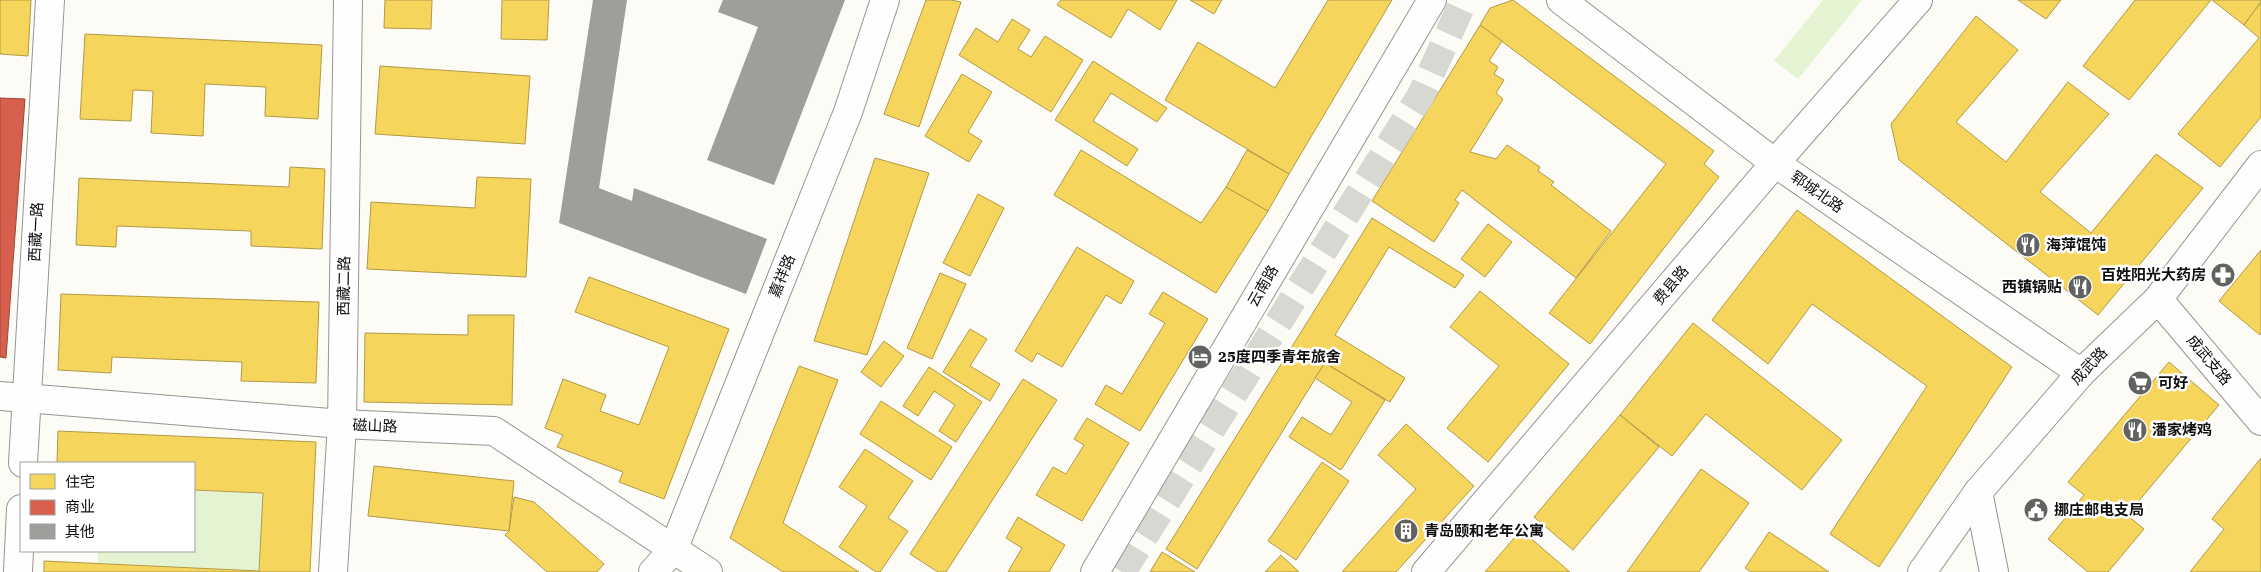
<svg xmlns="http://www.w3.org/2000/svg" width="2261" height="572" font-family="'IBM Plex Serif','Noto Sans SC',serif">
  <rect width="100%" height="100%" fill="#fcfbf5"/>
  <g fill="#e4f4d3">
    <polygon points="1823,0 1862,0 1798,79 1774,61"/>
    <polygon points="194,490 263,493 259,571 98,563 98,551 194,551"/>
  </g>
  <g fill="#f6d55c" stroke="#b19a45">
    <polygon points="0,0 31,0 28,56 0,54"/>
    <polygon points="385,0 432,0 431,29 384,28"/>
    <polygon points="502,0 549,0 547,40 501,39"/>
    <polygon points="926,0 951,0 961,2 919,127 884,114"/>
    <polygon points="1061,0 1177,0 1160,30 1128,9 1111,38 1057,5"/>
    <polygon points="1190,0 1222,0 1214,14"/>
    <polygon points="1328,0 1392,0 1289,174 1165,100 1198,42 1275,88"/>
    <polygon points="1513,0 1714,151 1704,164 1719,177 1590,344 1549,313 1666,164 1480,25 1490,8"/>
    <polygon points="2018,0 2061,0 2046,19"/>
    <polygon points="2135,0 2211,0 2129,100 2083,66"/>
    <polygon points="2212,0 2261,0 2261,2 2244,25"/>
    <polygon points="2261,2 2261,117 2220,167 2178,134 2259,38 2244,25"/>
    <polygon points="1976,16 2018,50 1956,122 2006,162 2068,82 2109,114 2040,192 2091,233 2156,154 2203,188 2098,315 1899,160 1891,124"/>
    <polygon points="1012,19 1030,30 1018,49 1031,57 1045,36 1083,60 1051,112 959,55 976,28 998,42"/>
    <polygon points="1480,25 1502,41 1489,61 1498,67 1494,74 1504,80 1496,93 1503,99 1470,152 1496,159 1507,145 1540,167 1538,171 1554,182 1551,185 1611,231 1576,278 1462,190 1455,200 1459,203 1434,242 1372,201"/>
    <polygon points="85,34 322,45 318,119 265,116 266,87 205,84 203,136 151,133 153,91 133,90 131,121 80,119"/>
    <polygon points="1093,61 1167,108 1157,122 1111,93 1093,121 1138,149 1127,166 1055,120"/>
    <polygon points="380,66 530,76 525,144 375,134"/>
    <polygon points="962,74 992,92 968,132 982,141 969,162 925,136"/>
    <polygon points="1081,150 1201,223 1226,187 1268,211 1216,293 1054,195"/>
    <polygon points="1247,150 1289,174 1268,211 1226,187"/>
    <polygon points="875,158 929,173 867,355 814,341"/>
    <polygon points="290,167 325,169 322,249 251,246 251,231 117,226 116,247 76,245 79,178 289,187"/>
    <polygon points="477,177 531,179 526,277 367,269 371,202 475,208"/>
    <polygon points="978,194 1004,208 970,276 943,263"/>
    <polygon points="1797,210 2012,367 1879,567 1830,534 1927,386 1812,304 1768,364 1712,320"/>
    <polygon points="1372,218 1464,275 1455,288 1389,247 1335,335 1405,378 1390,402 1325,363 1197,569 1166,549"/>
    <polygon points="1488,224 1512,242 1485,277 1461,259"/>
    <polygon points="1077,247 1134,281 1121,304 1106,295 1062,367 1037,353 1032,362 1015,351"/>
    <polygon points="2261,250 2261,333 2260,335 2219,301"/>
    <polygon points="940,273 966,284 932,359 907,348"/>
    <polygon points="589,277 729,329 664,499 619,482 623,472 557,447 563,435 545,428 563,379 606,395 600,411 639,425 669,347 575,312"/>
    <polygon points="1480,291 1569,364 1488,462 1447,428 1499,366 1450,327"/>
    <polygon points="1163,292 1208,319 1140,431 1095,404 1106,385 1122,394 1165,323 1149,314"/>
    <polygon points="61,294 319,302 316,383 241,381 242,362 112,357 111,373 58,370"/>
    <polygon points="468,315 514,315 512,405 364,402 365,333 468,335"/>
    <polygon points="1693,323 1842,440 1802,490 1706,414 1672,456 1620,415"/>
    <polygon points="970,329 987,339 970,366 1000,384 990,401 943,372"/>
    <polygon points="884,341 904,356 881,387 861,372"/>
    <polygon points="2169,362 2219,405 2127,515 2144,529 2108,572 2088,572 2048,539 2084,495 2068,482"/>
    <polygon points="1325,363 1385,400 1341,470 1289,437 1302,417 1331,435 1352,402 1315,378"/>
    <polygon points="799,366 838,380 783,523 859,572 783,572 730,538"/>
    <polygon points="929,367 982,402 956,442 939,431 955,405 934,391 918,416 903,406"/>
    <polygon points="1023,379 1057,400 946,572 938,572 910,554"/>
    <polygon points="881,401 952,447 931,480 860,434"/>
    <polygon points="1620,415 1659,447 1573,550 1534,517"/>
    <polygon points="1087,418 1129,443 1082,521 1036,495 1053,467 1066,474 1084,445 1074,439"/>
    <polygon points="1406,424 1474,486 1396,572 1342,572 1416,489 1378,455"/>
    <polygon points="58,431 316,442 310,572 44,572 44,561 259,571 263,493 194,490 194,463 57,463"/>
    <polygon points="865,449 913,481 888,518 908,531 880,572 876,572 839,547 867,506 839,487"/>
    <polygon points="2261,458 2261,572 2190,572 2224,529 2212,519"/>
    <polygon points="1322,462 1349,481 1296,560 1268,541"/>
    <polygon points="374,466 514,481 509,531 368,516"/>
    <polygon points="1701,469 1749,503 1699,572 1627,572"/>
    <polygon points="514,497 534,502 604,564 597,572 547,572 505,535 509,531"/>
    <polygon points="1018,517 1065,545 1049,572 1008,572 1022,548 1006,538"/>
    <polygon points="1521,530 1570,572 1485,572"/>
    <polygon points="1769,532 1829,572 1751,572 1745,568"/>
    <polygon points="1162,552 1195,572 1150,572"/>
    <polygon points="1281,555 1299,572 1265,572"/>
  </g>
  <polygon fill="#d6604d" stroke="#9a483a" points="0,98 25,99 6,358 0,357"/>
  <g fill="#a09e9a">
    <polygon points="593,0 627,0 599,188 632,201 634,188 767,239 746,294 559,223"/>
    <polygon points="723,0 845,0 774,185 707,160 758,27 718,12"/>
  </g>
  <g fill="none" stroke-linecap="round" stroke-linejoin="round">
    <polyline stroke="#d8d8d2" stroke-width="28" stroke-dasharray="28 14" stroke-linecap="butt" points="1122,572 1421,95 1464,0"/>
    <defs>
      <g id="minor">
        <polyline points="1561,0 1775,163 2081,373"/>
        <polyline points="2158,299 2261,421"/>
        <polyline points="23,463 50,0"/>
        <polyline points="1978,492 1994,572"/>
        <polyline points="18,572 21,509"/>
        <polyline points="333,572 342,424 348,0"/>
        <polyline points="653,572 673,550 848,112 885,0"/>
        <polyline points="1922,572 1978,492 2081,373 2158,299 2261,165"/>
      </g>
      <g id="tertiary">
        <polyline points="0,396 342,424 494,431 708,572"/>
        <polyline points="1095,572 1432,0"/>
        <polyline points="1426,572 1775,163 1918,0"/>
      </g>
    </defs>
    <use href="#minor" stroke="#969593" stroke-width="30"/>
    <use href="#tertiary" stroke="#969593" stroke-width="30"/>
    <use href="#minor" stroke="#fffefe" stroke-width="28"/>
    <use href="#tertiary" stroke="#fffefe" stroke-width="28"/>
  </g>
  <defs>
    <symbol id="restaurant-disc" viewBox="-11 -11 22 22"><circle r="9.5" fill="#626260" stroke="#fff"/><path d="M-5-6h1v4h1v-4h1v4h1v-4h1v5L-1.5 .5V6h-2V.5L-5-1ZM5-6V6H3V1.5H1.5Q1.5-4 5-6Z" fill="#fff"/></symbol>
    <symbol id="pharmacy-disc" viewBox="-11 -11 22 22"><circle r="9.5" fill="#626260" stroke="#fff"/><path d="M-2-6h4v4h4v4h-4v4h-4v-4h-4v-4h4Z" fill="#fff"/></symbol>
    <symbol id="hotel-disc" viewBox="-11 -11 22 22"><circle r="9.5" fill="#626260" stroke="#fff"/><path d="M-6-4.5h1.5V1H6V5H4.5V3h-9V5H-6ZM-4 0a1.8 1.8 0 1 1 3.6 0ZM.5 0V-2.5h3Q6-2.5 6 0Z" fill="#fff"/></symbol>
    <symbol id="supermarket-disc" viewBox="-11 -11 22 22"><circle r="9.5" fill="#626260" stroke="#fff"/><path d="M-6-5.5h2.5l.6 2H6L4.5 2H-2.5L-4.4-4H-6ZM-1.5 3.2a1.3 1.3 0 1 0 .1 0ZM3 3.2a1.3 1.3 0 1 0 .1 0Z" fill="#fff"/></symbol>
    <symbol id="civic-disc" viewBox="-11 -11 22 22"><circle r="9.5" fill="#626260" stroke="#fff"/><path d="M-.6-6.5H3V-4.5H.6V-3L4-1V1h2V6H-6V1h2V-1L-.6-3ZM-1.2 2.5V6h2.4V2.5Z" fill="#fff"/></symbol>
    <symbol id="building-disc" viewBox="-11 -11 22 22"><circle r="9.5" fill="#626260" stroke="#fff"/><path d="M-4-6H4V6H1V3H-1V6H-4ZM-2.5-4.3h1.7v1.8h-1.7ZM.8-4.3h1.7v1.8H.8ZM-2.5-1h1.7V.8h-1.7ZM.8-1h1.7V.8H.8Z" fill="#fff"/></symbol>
  </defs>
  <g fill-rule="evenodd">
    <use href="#restaurant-disc" x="2014" y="231" width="28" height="28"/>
    <use href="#pharmacy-disc" x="2209" y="261" width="28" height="28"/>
    <use href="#restaurant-disc" x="2066" y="273" width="28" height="28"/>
    <use href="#hotel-disc" x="1186" y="343" width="28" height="28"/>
    <use href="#supermarket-disc" x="2126" y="369" width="28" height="28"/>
    <use href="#restaurant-disc" x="2121" y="416" width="28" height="28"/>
    <use href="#civic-disc" x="2022" y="496" width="28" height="28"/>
    <use href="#building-disc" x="1392" y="517" width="28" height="28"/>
  </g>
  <g text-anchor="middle" stroke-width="5" stroke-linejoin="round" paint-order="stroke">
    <g font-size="15" fill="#0f0f0f" stroke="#fff">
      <text transform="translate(1817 192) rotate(35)" y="5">郓城北路</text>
      <text transform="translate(36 232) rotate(-87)" y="5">西藏一路</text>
      <text transform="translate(782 276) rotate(-68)" y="5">嘉祥路</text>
      <text transform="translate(1671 285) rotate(-50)" y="5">费县路</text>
      <text transform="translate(344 286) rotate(-89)" y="5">西藏二路</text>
      <text transform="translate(1263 286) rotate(-60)" y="5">云南路</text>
      <text transform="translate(2209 360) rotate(50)" y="5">成武支路</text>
      <text transform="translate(2089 366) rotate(-46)" y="5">成武路</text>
      <text transform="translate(375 426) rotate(2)" y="5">磁山路</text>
    </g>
    <g font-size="15" font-weight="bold" fill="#0f0f0f" stroke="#fff" text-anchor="start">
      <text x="2046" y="250">海萍馄饨</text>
      <text x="2206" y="280" text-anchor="end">百姓阳光大药房</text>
      <text x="2062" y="292" text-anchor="end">西镇锅贴</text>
      <text x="1218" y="362">25度四季青年旅舍</text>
      <text x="2158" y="388">可好</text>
      <text x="2152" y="435">潘家烤鸡</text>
      <text x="2054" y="515">挪庄邮电支局</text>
      <text x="1424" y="536">青岛颐和老年公寓</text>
    </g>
  </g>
  <rect x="20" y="462" width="175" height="90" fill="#ffffff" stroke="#9f9f9f"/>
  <rect x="30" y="474" width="25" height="15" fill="#f6d55c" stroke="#9f9f9f"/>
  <text x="65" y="487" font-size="15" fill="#0f0f0f">住宅</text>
  <rect x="30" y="500" width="25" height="15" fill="#d6604d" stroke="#9f9f9f"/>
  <text x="65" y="512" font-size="15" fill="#0f0f0f">商业</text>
  <rect x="30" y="524" width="25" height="15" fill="#a09e9a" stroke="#9f9f9f"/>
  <text x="65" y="537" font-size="15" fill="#0f0f0f">其他</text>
</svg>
